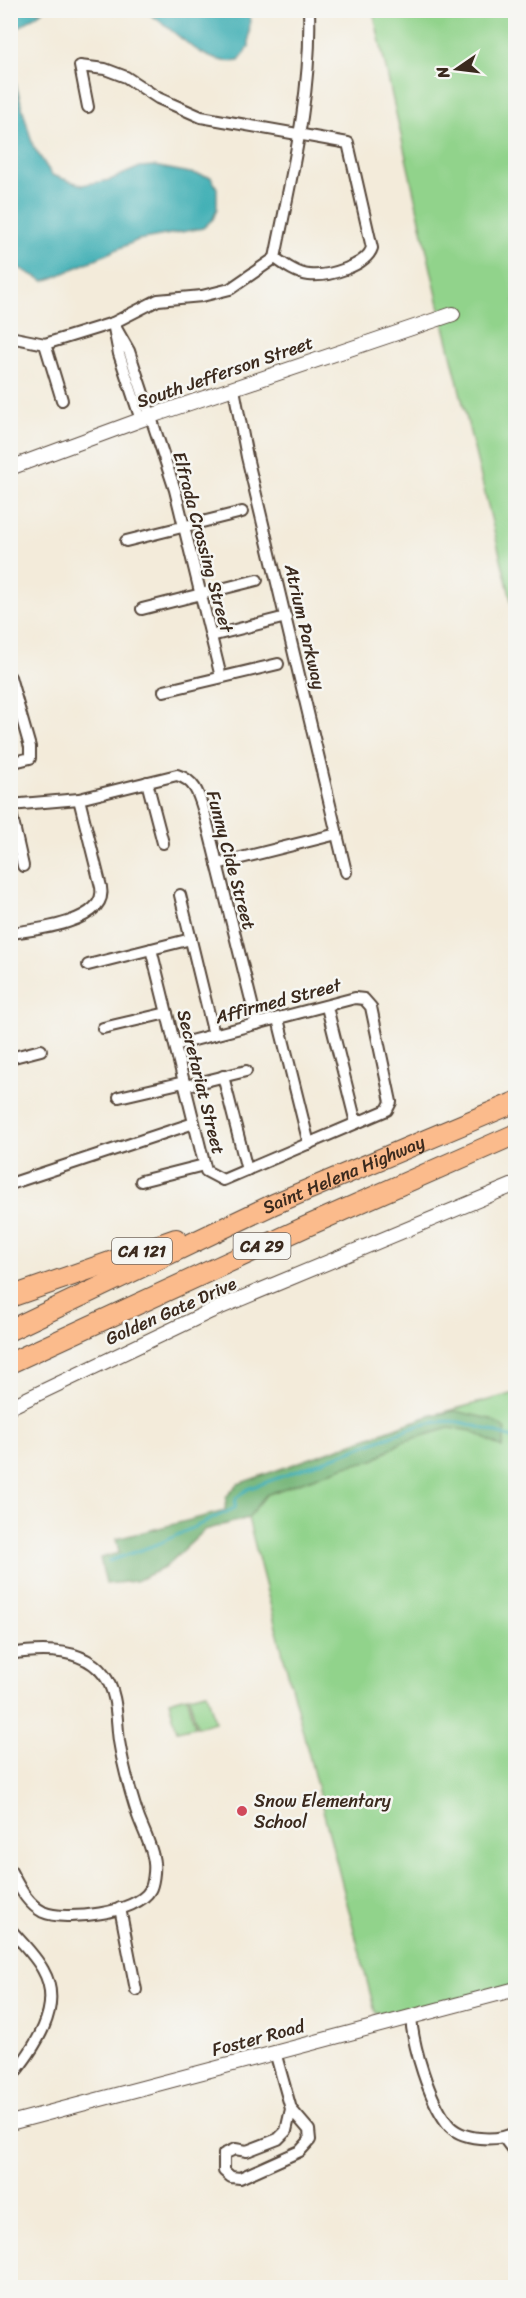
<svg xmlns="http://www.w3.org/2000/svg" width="526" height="2298" font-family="Sriracha,sans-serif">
  <rect width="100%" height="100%" fill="#f6f6f2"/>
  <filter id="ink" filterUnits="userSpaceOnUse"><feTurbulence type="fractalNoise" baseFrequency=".0167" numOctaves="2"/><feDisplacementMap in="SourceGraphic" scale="12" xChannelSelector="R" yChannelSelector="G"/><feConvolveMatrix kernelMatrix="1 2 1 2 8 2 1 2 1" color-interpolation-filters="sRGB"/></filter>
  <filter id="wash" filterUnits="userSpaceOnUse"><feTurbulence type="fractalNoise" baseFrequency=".008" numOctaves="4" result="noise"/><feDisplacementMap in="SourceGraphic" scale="24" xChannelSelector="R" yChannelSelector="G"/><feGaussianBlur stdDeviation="1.35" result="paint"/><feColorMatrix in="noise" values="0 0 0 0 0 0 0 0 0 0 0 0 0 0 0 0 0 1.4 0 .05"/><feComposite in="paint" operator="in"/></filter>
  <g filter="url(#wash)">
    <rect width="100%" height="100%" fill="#f3ebda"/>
    <g fill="#91d38b" stroke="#667e54" stroke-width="1.5">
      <polygon points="373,11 515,11 515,616 442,318"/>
      <polygon points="515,1393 515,1989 411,2017 375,2012 248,1518 267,1474 429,1416"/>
      <polygon points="207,1692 215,1722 197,1727 189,1696"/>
      <polygon points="187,1696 195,1727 177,1731 169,1701"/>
    </g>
    <polygon fill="#74b577" stroke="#58704a" stroke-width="1.5" points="455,1411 490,1419 506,1430 502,1448 472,1431 449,1428 402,1442 374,1460 346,1466 266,1495 248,1518 205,1530 164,1568 136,1581 106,1584 100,1558 119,1553 116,1539 225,1511 226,1497 238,1484 429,1416"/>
    <g fill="#3caeb4" stroke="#3c6c69" stroke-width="1.5">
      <polygon points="11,10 43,11 17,29 11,44"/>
      <path d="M145 11H250L249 47 239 61C201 67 175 28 145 11Z"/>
      <polygon points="11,67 33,146 52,175 82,185 110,180 140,167 154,166 211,177 217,188 217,209 213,219 203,228 138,240 53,278 44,281 19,268 10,256"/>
    </g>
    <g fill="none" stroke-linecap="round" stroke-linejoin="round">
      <path stroke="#3caeb4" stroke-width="3" d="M109 1561 158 1544 235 1508 236 1498 248 1489 417 1426C463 1414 473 1427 516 1439"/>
    </g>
  </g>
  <g filter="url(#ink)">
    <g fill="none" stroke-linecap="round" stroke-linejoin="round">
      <defs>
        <g id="minor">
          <path d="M88 107 80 66 105 69 126 77 158 98 201 117 348 143 372 248C366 266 328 277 309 275 297 274 285 265 275 258"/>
          <path d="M275 258C291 177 312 94 309 10"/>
          <polyline points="10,337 45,344 113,323 158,300 202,296 230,289 275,258"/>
          <polyline points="45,344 62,400"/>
          <polyline points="234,389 247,457 346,872"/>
          <polyline points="141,420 119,354 113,323 129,351 175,490 221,677"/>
          <polyline points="126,541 242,512"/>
          <polyline points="142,609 257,580"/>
          <polyline points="211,636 286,617"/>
          <polyline points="10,677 30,747 30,758 10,763"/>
          <polyline points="164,691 278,664"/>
          <polyline points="147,782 163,843"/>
          <path d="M10 805 79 799 177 775C197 781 199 797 205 815L257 1024"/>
          <polyline points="10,808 23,866"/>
          <polyline points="217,864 337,834"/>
          <polyline points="180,895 214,1035"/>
          <path d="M10 933C36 930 108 922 101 887L79 799"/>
          <polyline points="151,949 206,1171 223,1180 387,1110 391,1102 371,1007 364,999 355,998 175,1045"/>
          <polyline points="88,965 191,939"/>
          <polyline points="327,1007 356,1123"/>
          <polyline points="278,1019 309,1144"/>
          <polyline points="103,1028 167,1013"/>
          <polyline points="10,1058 41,1050"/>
          <polyline points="223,1076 247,1170"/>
          <polyline points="185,1086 246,1071"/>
          <polyline points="119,1097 184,1082"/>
          <polyline points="141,1181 204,1165"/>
          <polyline points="10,1184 194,1123"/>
          <path d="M10 1654C41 1649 83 1647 104 1675 118 1693 116 1719 119 1741 123 1766 130 1791 138 1816 143 1830 153 1848 154 1863 155 1870 153 1885 150 1890 138 1913 64 1922 43 1912 26 1903 19 1886 10 1870"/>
          <polyline points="120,1908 136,1990"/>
          <path d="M10 1929C21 1942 35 1955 43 1970 65 2008 33 2049 10 2079"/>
          <path d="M411 2017C413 2047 429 2099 447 2123 460 2141 498 2142 516 2132"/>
          <polyline points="275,2052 291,2109 309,2130 310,2140 300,2151 240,2178 231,2177 224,2171 224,2154 235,2149 247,2151 278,2139 286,2131 291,2109"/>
          <polyline points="504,2138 516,2154"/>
        </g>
        <g id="tertiary">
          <polyline points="10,468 151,416 453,314"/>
          <polyline points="10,1407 211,1311 516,1184"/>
          <polyline points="10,2123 516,1989"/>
        </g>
        <g id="motorway">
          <polyline points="10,1297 176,1239"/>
          <path id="s1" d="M10 1330 274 1204 516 1102"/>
          <polyline points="10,1363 305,1227 516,1134"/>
        </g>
      </defs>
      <use href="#minor" stroke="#57473a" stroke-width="14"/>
      <use href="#tertiary" stroke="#57473a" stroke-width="16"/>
      <use href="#motorway" stroke="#57473a" stroke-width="22"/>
      <use href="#minor" stroke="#fff" stroke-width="10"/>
      <use href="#tertiary" stroke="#fff" stroke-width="14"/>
      <use href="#motorway" stroke="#fbbb8c" stroke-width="20"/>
    </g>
  </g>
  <circle fill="#d1495b" stroke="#f6f6f2" stroke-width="2" cx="242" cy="1811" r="6"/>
  <g text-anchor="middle" stroke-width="5" stroke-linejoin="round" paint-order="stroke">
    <g fill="#f6f6f2" stroke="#73675e" stroke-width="1.5">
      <rect x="233.5" y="1233" width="57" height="26" rx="4.5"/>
      <rect x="112" y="1238" width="60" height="26" rx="4.5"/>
    </g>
    <g font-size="16" font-weight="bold" fill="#3b2a1e">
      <text x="262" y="1252">CA 29</text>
      <text x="142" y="1257">CA 121</text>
    </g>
    <g font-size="18" fill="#3b2a1e" stroke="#f6f6f2">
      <text transform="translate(225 372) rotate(-19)" y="6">South Jefferson Street</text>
      <text transform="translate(203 542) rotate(75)" y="6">Elfrada Crossing Street</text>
      <text transform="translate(305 627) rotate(77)" y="6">Atrium Parkway</text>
      <text transform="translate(231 860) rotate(75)" y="6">Funny Cide Street</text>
      <text transform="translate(278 1001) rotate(-15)" y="6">Affirmed Street</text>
      <text transform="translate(201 1082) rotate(76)" y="6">Secretariat Street</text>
      <text dy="6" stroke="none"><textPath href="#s1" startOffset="368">Saint Helena Highway</textPath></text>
      <text transform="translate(171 1311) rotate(-24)" y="6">Golden Gate Drive</text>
      <text transform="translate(258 2038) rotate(-15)" y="6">Foster Road</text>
    </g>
    <g font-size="18" fill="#3b2a1e" stroke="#f6f6f2" text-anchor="start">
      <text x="254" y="1807">Snow Elementary<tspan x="254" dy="21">School</tspan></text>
    </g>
  </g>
  <rect width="526" height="2298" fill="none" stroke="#f6f6f2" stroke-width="36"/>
  <g transform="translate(457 69) rotate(256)" stroke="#f6f6f2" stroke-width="4.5" paint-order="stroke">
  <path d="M0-4.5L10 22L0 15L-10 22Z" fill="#3b2a1e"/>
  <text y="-9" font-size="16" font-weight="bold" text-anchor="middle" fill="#3b2a1e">N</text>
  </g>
</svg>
